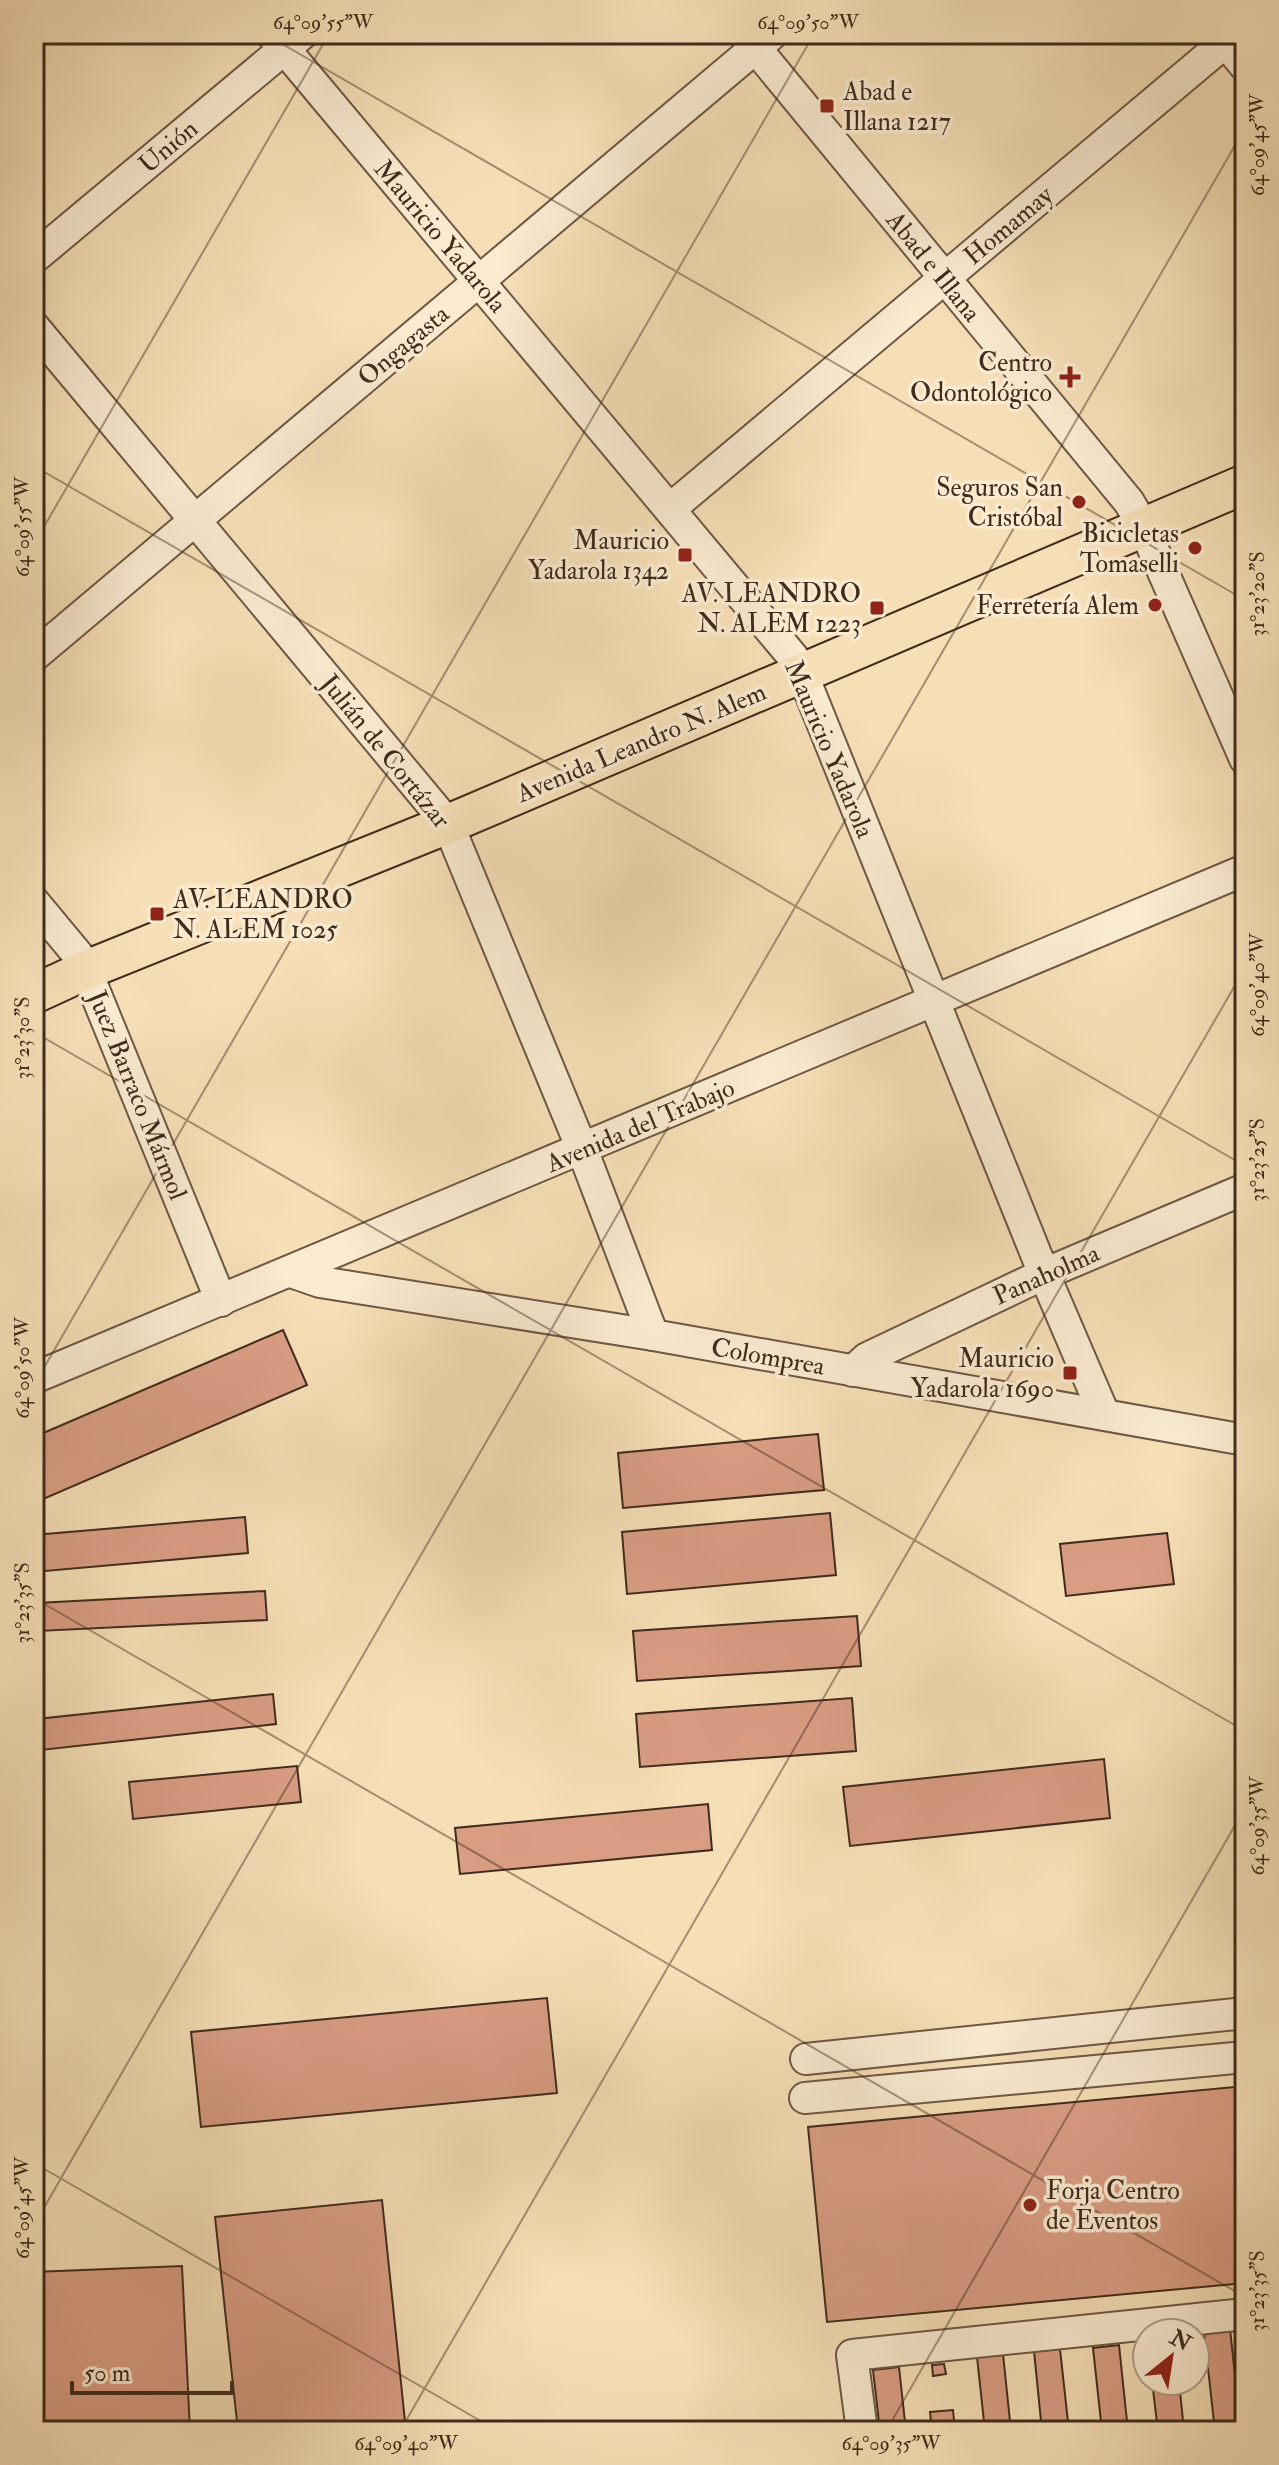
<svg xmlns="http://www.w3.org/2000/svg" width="1279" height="2465" font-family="'IM FELL Double Pica',serif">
  <rect width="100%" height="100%" fill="#f6dfb7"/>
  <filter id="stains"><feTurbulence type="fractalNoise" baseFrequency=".0025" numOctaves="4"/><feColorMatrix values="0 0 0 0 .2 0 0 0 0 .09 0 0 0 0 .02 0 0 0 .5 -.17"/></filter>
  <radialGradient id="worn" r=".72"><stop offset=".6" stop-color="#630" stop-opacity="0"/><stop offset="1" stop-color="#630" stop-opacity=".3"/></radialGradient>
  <g fill="#d99d84" stroke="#402b1d" stroke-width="2">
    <polygon points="283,1330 307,1385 34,1503 34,1437"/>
    <polygon points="818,1434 824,1490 623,1508 618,1453"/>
    <polygon points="830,1513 836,1575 627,1594 622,1532"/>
    <polygon points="245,1517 248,1553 34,1572 34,1535"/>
    <polygon points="1167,1533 1174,1584 1066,1596 1060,1544"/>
    <polygon points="265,1591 267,1620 38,1631 37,1603"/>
    <polygon points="857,1616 861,1666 637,1681 633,1631"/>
    <polygon points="273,1694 276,1724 41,1750 37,1719"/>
    <polygon points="852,1698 856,1751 640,1767 636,1714"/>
    <polygon points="1104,1759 1110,1818 850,1846 843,1787"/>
    <polygon points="297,1766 301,1802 133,1819 129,1782"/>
    <polygon points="708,1804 712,1850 460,1874 455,1828"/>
    <polygon points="547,1998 557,2093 201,2127 191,2032"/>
    <polygon points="1245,2086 1245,2283 827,2322 808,2127"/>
    <polygon points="382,2200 406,2431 238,2431 215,2217"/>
    <polygon points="182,2266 190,2431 34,2431 34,2272"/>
    <polygon points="1230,2329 1241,2431 1215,2431 1204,2332"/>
    <polygon points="1119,2345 1128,2431 1102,2431 1093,2348"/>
    <polygon points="1060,2349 1069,2431 1042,2431 1034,2351"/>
    <polygon points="1003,2354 1011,2431 985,2431 977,2357"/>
    <polygon points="944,2364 946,2374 933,2376 932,2365"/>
    <polygon points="899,2367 906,2431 880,2431 873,2370"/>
    <polygon points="1152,2381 1179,2381 1184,2431 1158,2431"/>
    <polygon points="953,2410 955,2431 932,2431 930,2412"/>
  </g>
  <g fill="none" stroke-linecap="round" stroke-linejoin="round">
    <defs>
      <g id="minor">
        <polyline points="272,34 793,657 802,673 1044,1274 1104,1414"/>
        <polyline points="744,34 1129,502 1143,526 1245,759"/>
        <polyline points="1219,34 1245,66"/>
        <polyline points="34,258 302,34"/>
        <polyline points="34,327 448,824 582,1149 653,1335"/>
        <polyline points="670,509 1235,34"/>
        <polyline points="34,656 772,34"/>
        <polyline points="34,902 78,955 86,970 221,1301"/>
        <polyline points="291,1272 320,1282 653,1335 1245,1440"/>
        <polyline points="853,1371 867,1358 1044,1274 1245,1189"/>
        <polyline points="34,1378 1245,870"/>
        <polyline points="806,2059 1245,2013"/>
        <polyline points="805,2098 1245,2057"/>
        <polyline points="862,2431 852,2355 1245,2314"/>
      </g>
      <polyline id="major" points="34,994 86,970 448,824 1245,484"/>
    </defs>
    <use href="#minor" stroke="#6e5844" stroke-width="34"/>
    <use href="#major" stroke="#402b1d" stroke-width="42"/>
    <use href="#minor" stroke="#f9ead0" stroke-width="30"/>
    <use href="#major" stroke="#f6dfb7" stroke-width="38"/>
  </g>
  <path fill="none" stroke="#402b1d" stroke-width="2" stroke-opacity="0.45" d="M265 34 1245 600M1244 34H1245M34 466 1245 1166M34 544 329 34M34 1032 1245 1731M34 1385 814 34M34 1598 1245 2297M34 2163 498 2431M34 2225 1245 128M400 2431 1245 968M886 2431 1245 1808"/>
  <g fill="#8f2418" stroke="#f9ead0" stroke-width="3">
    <rect x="819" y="98" width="16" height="16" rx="4"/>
    <path d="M1066 365h8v8h8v8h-8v8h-8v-8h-8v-8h8z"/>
    <circle cx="1079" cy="502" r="8"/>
    <circle cx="1195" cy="548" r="8"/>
    <rect x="677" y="547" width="16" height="16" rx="4"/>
    <circle cx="1155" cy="605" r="8"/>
    <rect x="869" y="600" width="16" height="16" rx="4"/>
    <rect x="149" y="906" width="16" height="16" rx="4"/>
    <rect x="1062" y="1365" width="16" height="16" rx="4"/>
    <circle cx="1030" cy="2205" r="8"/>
  </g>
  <g text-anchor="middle" stroke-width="7" stroke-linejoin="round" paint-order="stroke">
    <g font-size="26" fill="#402b1d" stroke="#f9ead0" text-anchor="end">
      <text x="843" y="100" text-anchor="start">Abad e<tspan x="843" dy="30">Illana 1217</tspan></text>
      <text x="1052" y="371">Centro<tspan x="1052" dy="30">Odontológico</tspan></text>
      <text x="1063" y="496">Seguros San<tspan x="1063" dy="30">Cristóbal</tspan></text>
      <text x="1179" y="542">Bicicletas<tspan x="1179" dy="30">Tomaselli</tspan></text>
      <text x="669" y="549">Mauricio<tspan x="669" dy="30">Yadarola 1342</tspan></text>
      <text x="861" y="602">AV. LEANDRO<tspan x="861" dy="30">N. ALEM 1223</tspan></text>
      <text x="1139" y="614">Ferretería Alem</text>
      <text x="173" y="908" text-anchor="start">AV. LEANDRO<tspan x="173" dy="30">N. ALEM 1025</tspan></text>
      <text x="1054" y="1367">Mauricio<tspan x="1054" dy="30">Yadarola 1690</tspan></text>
      <text x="1046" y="2199" text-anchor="start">Forja Centro<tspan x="1046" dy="30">de Eventos</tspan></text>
    </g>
    <g font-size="26" fill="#402b1d" stroke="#f9ead0">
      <text transform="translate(168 146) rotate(-40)" y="9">Unión</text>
      <text transform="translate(1008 225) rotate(-40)" y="9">Homamay</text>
      <text transform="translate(441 236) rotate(50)" y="9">Mauricio Yadarola</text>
      <text transform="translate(934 266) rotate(51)" y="9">Abad e Illana</text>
      <text transform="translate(403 345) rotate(-40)" y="9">Ongagasta</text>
      <text transform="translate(641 742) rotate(-23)" y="9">Avenida Leandro N. Alem</text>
      <text transform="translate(830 749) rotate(67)" y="9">Mauricio Yadarola</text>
      <text transform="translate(386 751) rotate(51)" y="9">Julián de Cortázar</text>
      <text transform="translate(138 1095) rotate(68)" y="9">Juez Barraco Mármol</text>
      <text transform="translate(640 1125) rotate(-23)" y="9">Avenida del Trabajo</text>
      <text transform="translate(1046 1274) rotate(-24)" y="9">Panaholma</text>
      <text transform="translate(768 1356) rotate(10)" y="9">Colomprea</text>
    </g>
  </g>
  <rect width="1279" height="2465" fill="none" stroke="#f6dfb7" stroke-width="88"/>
  <g transform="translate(1171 2357) rotate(30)"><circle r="38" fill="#f9ead0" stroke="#af9e88" stroke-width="2"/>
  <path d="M0-6L14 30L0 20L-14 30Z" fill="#8f2418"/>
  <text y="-12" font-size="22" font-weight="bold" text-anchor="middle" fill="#402b1d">N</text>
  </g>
  <path d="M72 2381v12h160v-12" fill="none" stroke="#402b1d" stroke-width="4"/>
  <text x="84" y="2381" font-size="24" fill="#402b1d" stroke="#f9ead0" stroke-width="6" paint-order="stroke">50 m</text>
  <rect x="44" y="44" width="1191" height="2377" fill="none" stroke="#402b1d" stroke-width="3"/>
  <g font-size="20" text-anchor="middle" fill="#402b1d">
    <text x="323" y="29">64°09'55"W</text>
    <text x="808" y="29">64°09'50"W</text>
    <text transform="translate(1257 145) rotate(-90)" y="7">64°09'45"W</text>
    <text transform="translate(22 527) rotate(-90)" y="7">64°09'55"W</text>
    <text transform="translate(1257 594) rotate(-90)" y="7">31°23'20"S</text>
    <text transform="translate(1257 985) rotate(-90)" y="7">64°09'40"W</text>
    <text transform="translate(22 1038) rotate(-90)" y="7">31°23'30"S</text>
    <text transform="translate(1257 1160) rotate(-90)" y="7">31°23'25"S</text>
    <text transform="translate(22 1368) rotate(-90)" y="7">64°09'50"W</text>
    <text transform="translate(22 1603) rotate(-90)" y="7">31°23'35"S</text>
    <text transform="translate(1257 1826) rotate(-90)" y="7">64°09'35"W</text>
    <text transform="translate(22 2208) rotate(-90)" y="7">64°09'45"W</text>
    <text transform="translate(1257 2291) rotate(-90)" y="7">31°23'35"S</text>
    <text x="406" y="2450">64°09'40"W</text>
    <text x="891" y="2450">64°09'35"W</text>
  </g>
  <rect width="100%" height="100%" filter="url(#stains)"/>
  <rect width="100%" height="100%" fill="url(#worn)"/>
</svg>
